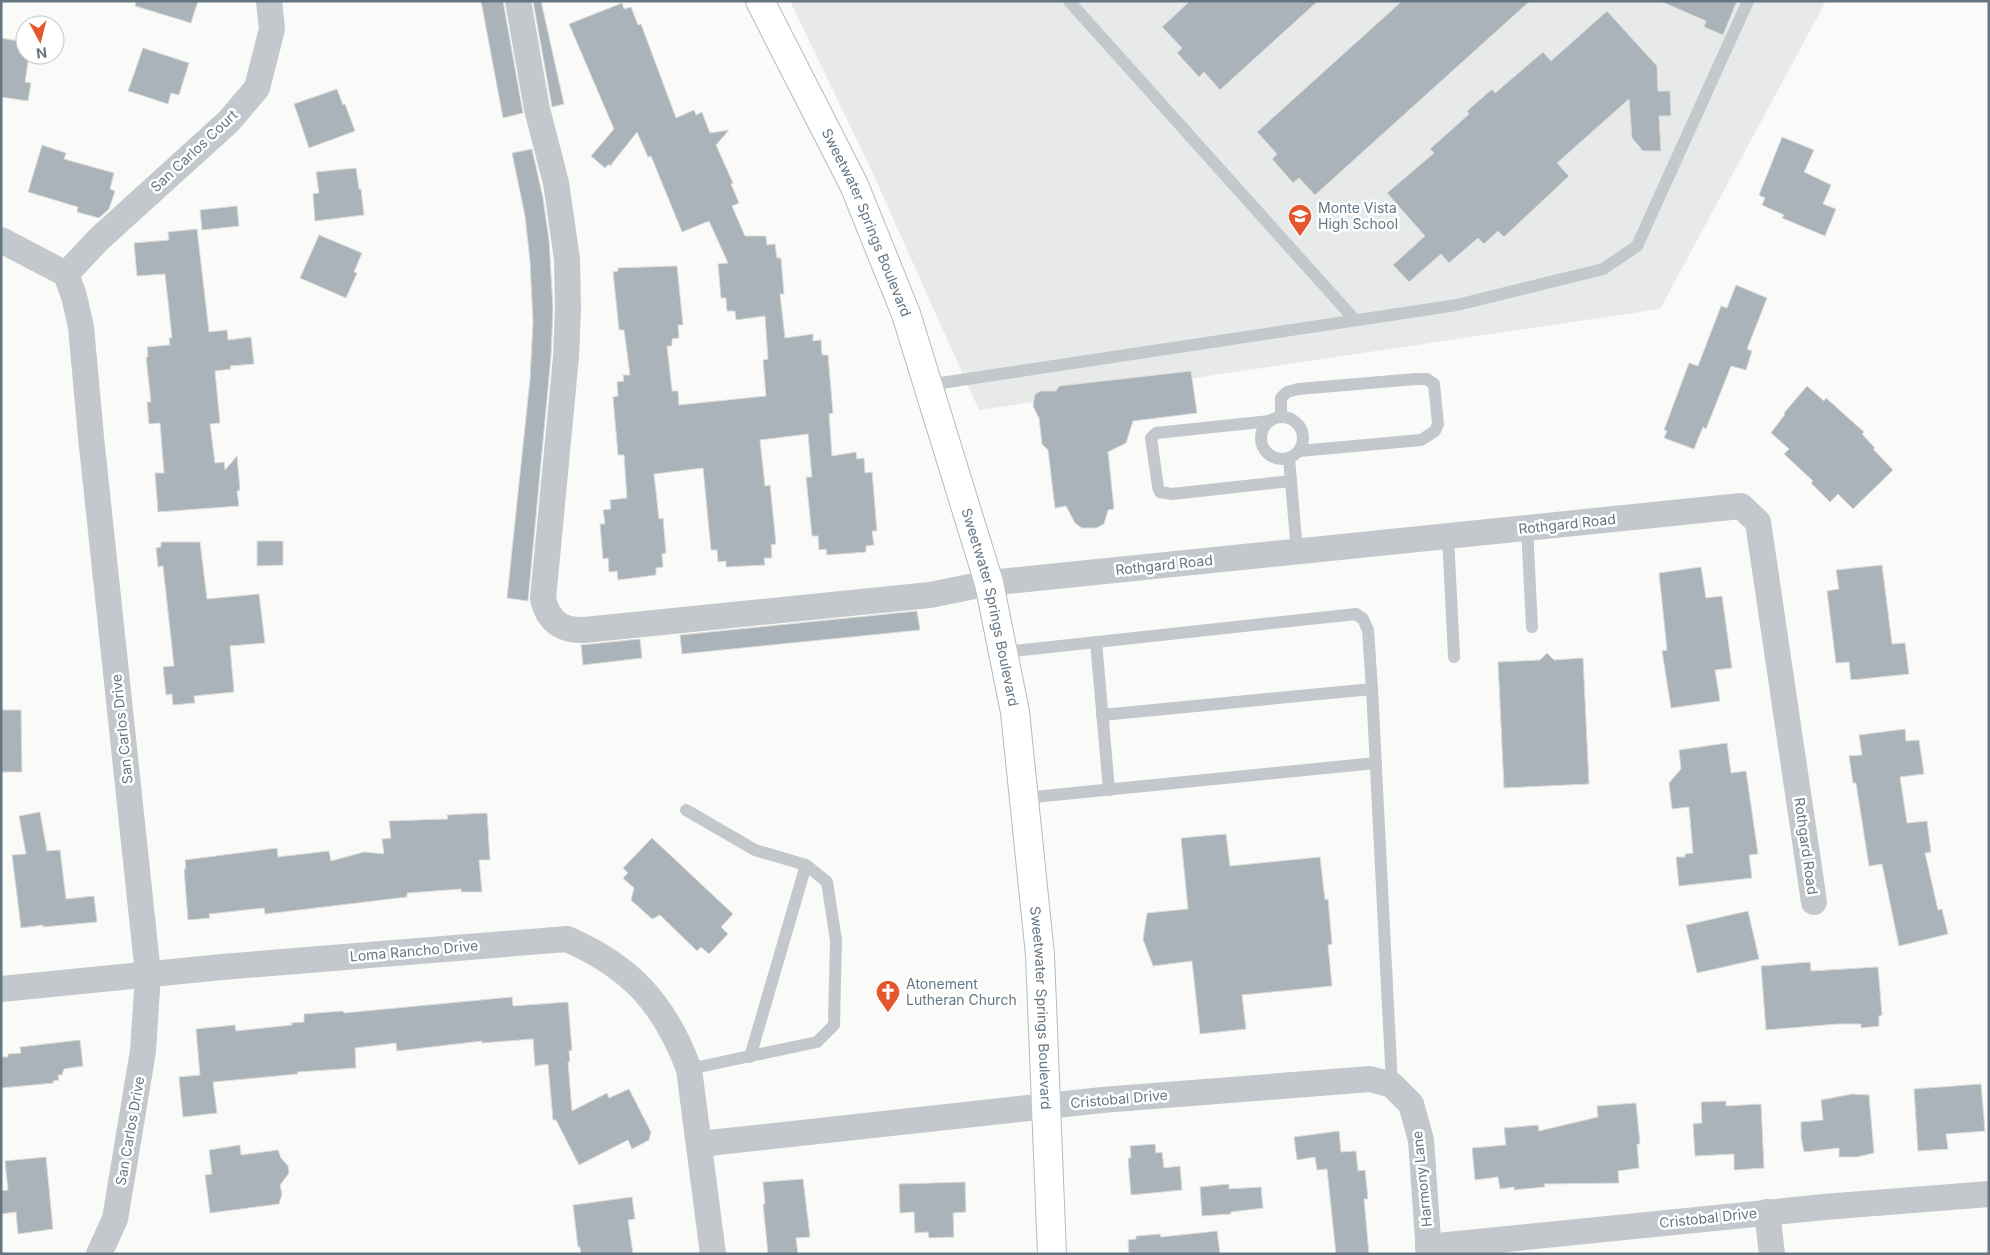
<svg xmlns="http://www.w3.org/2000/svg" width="1990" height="1255" font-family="Inter,sans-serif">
  <rect width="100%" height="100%" fill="#fafaf8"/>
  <polygon fill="#e8e9e9" points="790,1 1826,1 1660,309 979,410 869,165"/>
  <g fill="#aab3b9" stroke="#dcdcda">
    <polygon points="136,1 198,1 191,23 135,6"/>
    <polygon points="481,1 503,1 523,113 503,118"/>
    <polygon points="533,1 541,1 564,104 552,107"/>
    <polygon points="1190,1 1318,1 1220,90 1204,72 1199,77 1177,53 1182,48 1162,27"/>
    <polygon points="1402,1 1530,1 1315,195 1299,178 1293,183 1272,159 1277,154 1257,132"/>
    <polygon points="1660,1 1737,1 1723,35 1704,27 1706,21"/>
    <polygon points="622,3 624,9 631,7 638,25 641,24 676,118 694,110 696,115 702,112 710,133 729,130 716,145 733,183 731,184 739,203 732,206 745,236 766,236 767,245 775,244 777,258 781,258 784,294 780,294 785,338 813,334 813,341 821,340 822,355 828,355 833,413 829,414 832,456 856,452 857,459 864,458 865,473 872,472 877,531 872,531 874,545 866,546 866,552 827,555 826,549 819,550 818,536 812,536 806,477 812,477 808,434 760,440 765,486 770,485 776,544 771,545 772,558 764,558 765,565 726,567 726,561 718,562 717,550 711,550 703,468 654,474 659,519 663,518 666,553 662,554 663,567 656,568 656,575 618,580 617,571 609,572 608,558 603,559 600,524 605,524 603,510 611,509 610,500 627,498 624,455 618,455 613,397 618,396 617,382 624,381 623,375 630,375 624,330 619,330 613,272 618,271 618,268 677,266 683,325 678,325 679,338 672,339 672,346 667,346 672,391 678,391 679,405 766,396 763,360 768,359 765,316 736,320 735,311 727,311 726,298 721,298 718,264 728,263 709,221 682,232 651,156 648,157 637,132 610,166 609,164 605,168 591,156 614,129 569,24"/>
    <polygon points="1607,11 1657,66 1658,91 1670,91 1671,116 1659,116 1661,151 1643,151 1632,138 1629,99 1557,163 1569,176 1504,237 1498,231 1484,244 1478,238 1449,263 1441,254 1409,282 1393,265 1425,236 1387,193 1434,153 1430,149 1469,114 1467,111 1492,89 1495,93 1543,52 1551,61"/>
    <polygon points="1,38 25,42 25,55 29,55 25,82 31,83 28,101 1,97"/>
    <polygon points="143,48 189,63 179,95 171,93 168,104 128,91"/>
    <polygon points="337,89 343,105 345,104 355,131 309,148 294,104"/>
    <polygon points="1782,137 1814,150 1804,172 1831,185 1823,204 1836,209 1825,236 1782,218 1784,215 1762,205 1765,198 1759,195"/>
    <polygon points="42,145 66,153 64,159 114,173 110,189 115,191 109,209 99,218 77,212 78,207 28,192"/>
    <polygon points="532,149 543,198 549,240 553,308 551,356 528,601 507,598 530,379 533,322 530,261 525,216 512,153"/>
    <polygon points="356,168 359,189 361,189 364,215 315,221 313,194 319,193 316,172"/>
    <polygon points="237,206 239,226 202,230 200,210"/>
    <polygon points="197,229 209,332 227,330 228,340 251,337 254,364 230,366 231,369 215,371 220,423 210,424 215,463 224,462 225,470 237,456 240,490 237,491 239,506 158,512 155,473 164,473 160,423 149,424 147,402 151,402 146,357 148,357 147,347 170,345 169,338 172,338 165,274 137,276 134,243 169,240 168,232"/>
    <polygon points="319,235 362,253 354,272 357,273 346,298 300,278"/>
    <polygon points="1736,285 1767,298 1747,349 1752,351 1746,370 1731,366 1706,429 1703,427 1694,449 1664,438 1667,431 1664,430 1689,363 1698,366 1721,306 1727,308"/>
    <polygon points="1191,371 1197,413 1133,421 1126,443 1108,452 1114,509 1108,510 1104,524 1096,528 1082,528 1075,523 1066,506 1055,508 1048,450 1042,444 1039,418 1033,406 1035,394 1041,391 1056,391 1059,386"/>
    <polygon points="1807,386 1824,401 1826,398 1864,432 1862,434 1875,448 1873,449 1893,470 1853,509 1838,494 1830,502 1811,483 1813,481 1784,454 1789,449 1771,433 1785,414 1784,413"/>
    <polygon points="257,541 283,541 283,565 257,566"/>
    <polygon points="161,542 200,542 207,599 259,594 265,643 230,646 234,692 194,696 195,703 173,705 172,694 166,695 163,667 174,666 163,566 158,567 156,548 161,547"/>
    <polygon points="1882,565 1892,644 1905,643 1909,674 1851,680 1849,662 1836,663 1827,591 1839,589 1836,570"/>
    <polygon points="1701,567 1706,598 1722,596 1732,668 1715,670 1720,701 1671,708 1662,651 1667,650 1659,573"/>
    <polygon points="917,611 920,630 682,654 680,635"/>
    <polygon points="640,639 642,658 583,665 581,645"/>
    <polygon points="1547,653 1554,660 1583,658 1589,784 1504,788 1498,662 1540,660"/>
    <polygon points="1,710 21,710 22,772 1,772"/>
    <polygon points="1905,729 1906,741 1919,740 1924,774 1900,777 1907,823 1927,821 1931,852 1925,853 1938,910 1942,909 1948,934 1899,946 1882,864 1869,866 1856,783 1853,783 1849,756 1862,755 1859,735"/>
    <polygon points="1727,743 1731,773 1746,771 1758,854 1749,855 1752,878 1679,886 1676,857 1685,857 1685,854 1693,853 1689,807 1672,809 1669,783 1681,769 1679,750"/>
    <polygon points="40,812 47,851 60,850 66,899 94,896 97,922 43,927 43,925 21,928 12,855 26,854 19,816"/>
    <polygon points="487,813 490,860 479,860 482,892 461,892 461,889 407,893 407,897 265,914 264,908 209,914 210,918 188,920 184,869 186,869 185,860 277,848 278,857 329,851 331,861 364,852 384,854 382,839 391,838 389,821 448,819 447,815"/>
    <polygon points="1226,834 1230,866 1320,857 1325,900 1328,899 1332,944 1328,945 1332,986 1242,995 1246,1029 1200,1034 1192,961 1153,966 1143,939 1147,913 1188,909 1181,838"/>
    <polygon points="652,838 733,914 721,927 728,934 709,954 701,947 697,951 660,915 652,919 631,900 634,888 623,878 628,873 623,868"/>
    <polygon points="1748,911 1759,959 1697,973 1686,925"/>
    <polygon points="1810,962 1811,971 1878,967 1882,1015 1879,1016 1879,1026 1861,1028 1861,1024 1837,1024 1766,1030 1761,966"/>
    <polygon points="512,997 513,1006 568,1002 572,1050 569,1051 570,1062 568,1062 572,1111 607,1093 609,1098 629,1089 651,1132 649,1140 632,1149 628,1140 579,1165 556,1120 553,1120 548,1064 535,1066 533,1039 482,1043 482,1041 397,1051 396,1043 355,1048 356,1068 297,1072 298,1074 213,1082 217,1113 183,1117 179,1077 200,1075 196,1029 235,1025 236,1031 292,1025 291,1023 304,1022 304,1014 343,1011 344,1013"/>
    <polygon points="80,1040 83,1066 64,1069 62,1075 58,1075 59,1080 53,1081 54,1083 1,1088 1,1057 8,1057 8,1054 21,1053 20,1047"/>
    <polygon points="1981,1084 1985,1131 1946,1134 1948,1149 1918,1151 1914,1089"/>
    <polygon points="1852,1094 1869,1095 1874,1153 1857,1157 1839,1157 1839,1148 1804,1152 1801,1137 1801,1122 1823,1120 1821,1100"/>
    <polygon points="1726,1101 1726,1106 1761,1104 1764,1168 1734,1170 1734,1154 1695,1156 1693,1124 1702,1123 1701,1102"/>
    <polygon points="1636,1103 1640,1144 1637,1144 1639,1168 1618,1171 1619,1183 1544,1184 1545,1187 1514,1190 1514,1187 1500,1189 1498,1177 1475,1180 1472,1148 1506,1145 1504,1128 1538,1125 1539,1131 1598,1117 1597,1106"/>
    <polygon points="1339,1131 1341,1152 1356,1151 1358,1171 1365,1170 1368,1199 1364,1199 1369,1254 1336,1254 1327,1169 1317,1170 1315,1157 1297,1160 1294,1137"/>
    <polygon points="1155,1144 1156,1153 1162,1152 1164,1168 1180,1166 1182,1190 1131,1195 1128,1158 1131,1158 1130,1146"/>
    <polygon points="240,1145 241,1155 278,1150 281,1158 288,1166 289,1173 280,1185 282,1194 279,1204 210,1213 205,1175 212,1174 209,1150"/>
    <polygon points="46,1157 53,1229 18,1234 16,1212 1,1214 1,1191 8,1190 5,1161"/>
    <polygon points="803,1179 810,1237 796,1238 798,1254 768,1254 763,1204 765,1204 763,1182"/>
    <polygon points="965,1182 966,1212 953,1213 954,1237 929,1238 928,1232 915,1233 914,1212 900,1213 899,1184"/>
    <polygon points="1229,1184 1229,1189 1261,1187 1263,1208 1231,1212 1231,1214 1202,1216 1200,1187"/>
    <polygon points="632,1197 635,1219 628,1220 633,1254 581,1254 580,1247 578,1247 573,1205"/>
    <polygon points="1217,1231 1220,1254 1129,1254 1128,1240 1136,1239 1136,1236 1160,1234 1161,1237"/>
  </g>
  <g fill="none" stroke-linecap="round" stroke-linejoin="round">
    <defs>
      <g id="secondary">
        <path id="s1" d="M760 1 854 185 906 314 989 583 1015 712 1040 955 1052 1254"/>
      </g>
    </defs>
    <use href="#secondary" stroke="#b3babf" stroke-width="30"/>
    <g stroke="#c3c8cc" stroke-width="12">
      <polyline points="1069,1 1355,320"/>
      <polyline points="928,385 1457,305 1603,269 1637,246 1748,1"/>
      <polyline points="1281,417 1281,398 1287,392 1298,389 1416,379 1427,379 1434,384 1438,424 1435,431 1421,440 1299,451"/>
      <circle cx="1282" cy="438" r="21"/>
      <polyline points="1270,421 1156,433 1151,438 1158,487 1160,492 1172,494 1291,481"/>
      <polyline points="1289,458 1297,552"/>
      <polyline points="1527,528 1532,627"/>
      <polyline points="1448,537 1454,657"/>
      <polyline points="1096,642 1109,790"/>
      <polyline points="1004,652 1356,614 1363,619 1368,630 1372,689 1392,1085"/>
      <polyline points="1102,715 1372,689"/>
      <polyline points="1024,798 1376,763"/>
      <polyline points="686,810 755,850 806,865 827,882 836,940 834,1025 817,1042 689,1069"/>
      <polyline points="750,1057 806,865"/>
    </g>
    <g stroke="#c3c8cc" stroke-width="26">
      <path d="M518 1 537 109 556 183 567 259 568 308 566 357 543 599C548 621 562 631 584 630L930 595 989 583 1741 506 1758 522 1814 902"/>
      <polyline points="1,240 66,274 74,296 81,327 91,437 148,974 143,1051 115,1219 99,1254"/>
      <polyline points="66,274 99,239 229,121 257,88 272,29 269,1"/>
      <path d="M1 989 222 967 567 939C631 967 664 1003 689 1069L713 1254"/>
      <polyline points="700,1144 1102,1100 1370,1079 1392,1085 1411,1104 1421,1140 1429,1254"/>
      <polyline points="1767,1212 1772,1254"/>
      <polyline points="1428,1247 1824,1207 1989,1194"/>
    </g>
    <use href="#secondary" stroke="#fff" stroke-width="28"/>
  </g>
  <defs>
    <symbol id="school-pin" viewBox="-11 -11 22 30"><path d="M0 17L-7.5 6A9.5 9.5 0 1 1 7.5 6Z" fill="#e4572e" stroke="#fff"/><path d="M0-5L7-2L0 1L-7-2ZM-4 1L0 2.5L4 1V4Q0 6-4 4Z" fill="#fff"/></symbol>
    <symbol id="church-pin" viewBox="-11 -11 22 30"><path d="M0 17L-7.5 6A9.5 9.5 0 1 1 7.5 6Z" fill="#e4572e" stroke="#fff"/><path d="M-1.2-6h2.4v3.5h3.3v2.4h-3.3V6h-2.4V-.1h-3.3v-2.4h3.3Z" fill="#fff"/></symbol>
  </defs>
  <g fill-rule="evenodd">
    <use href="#school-pin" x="1286" y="202" width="28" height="38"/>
    <use href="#church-pin" x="874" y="978" width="28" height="38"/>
  </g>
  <g text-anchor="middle" stroke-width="5" stroke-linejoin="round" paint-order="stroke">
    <g font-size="14" fill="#657683" stroke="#fff">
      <text transform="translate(194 151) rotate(-43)" y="5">San Carlos Court</text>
      <text dy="5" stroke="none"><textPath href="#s1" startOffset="246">Sweetwater Springs Boulevard</textPath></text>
      <text transform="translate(1567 524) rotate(-6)" y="5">Rothgard Road</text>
      <text transform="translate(1164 565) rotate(-6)" y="5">Rothgard Road</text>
      <text dy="5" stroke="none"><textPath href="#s1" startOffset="651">Sweetwater Springs Boulevard</textPath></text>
      <text transform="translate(122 729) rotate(-96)" y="5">San Carlos Drive</text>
      <text transform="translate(1806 846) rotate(82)" y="5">Rothgard Road</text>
      <text transform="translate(414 951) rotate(-5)" y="5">Loma Rancho Drive</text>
      <text dy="5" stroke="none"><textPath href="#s1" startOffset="1056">Sweetwater Springs Boulevard</textPath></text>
      <text transform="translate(1119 1099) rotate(-5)" y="5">Cristobal Drive</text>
      <text transform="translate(130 1131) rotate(-80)" y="5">San Carlos Drive</text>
      <text transform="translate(1422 1179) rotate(-96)" y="5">Harmony Lane</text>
      <text transform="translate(1708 1218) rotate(-6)" y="5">Cristobal Drive</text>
    </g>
    <g font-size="14" fill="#657683" stroke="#fff" text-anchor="start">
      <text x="1318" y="213">Monte Vista<tspan x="1318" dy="16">High School</tspan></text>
      <text x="906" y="989">Atonement<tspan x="906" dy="16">Lutheran Church</tspan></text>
    </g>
  </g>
  <rect width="1990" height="1255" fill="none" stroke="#657683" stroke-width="5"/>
  <g transform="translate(40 40) rotate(173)"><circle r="24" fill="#ffffff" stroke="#c1c8cd"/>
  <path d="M0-4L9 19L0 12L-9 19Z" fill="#e4572e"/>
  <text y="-8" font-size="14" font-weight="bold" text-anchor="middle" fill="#657683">N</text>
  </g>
</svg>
